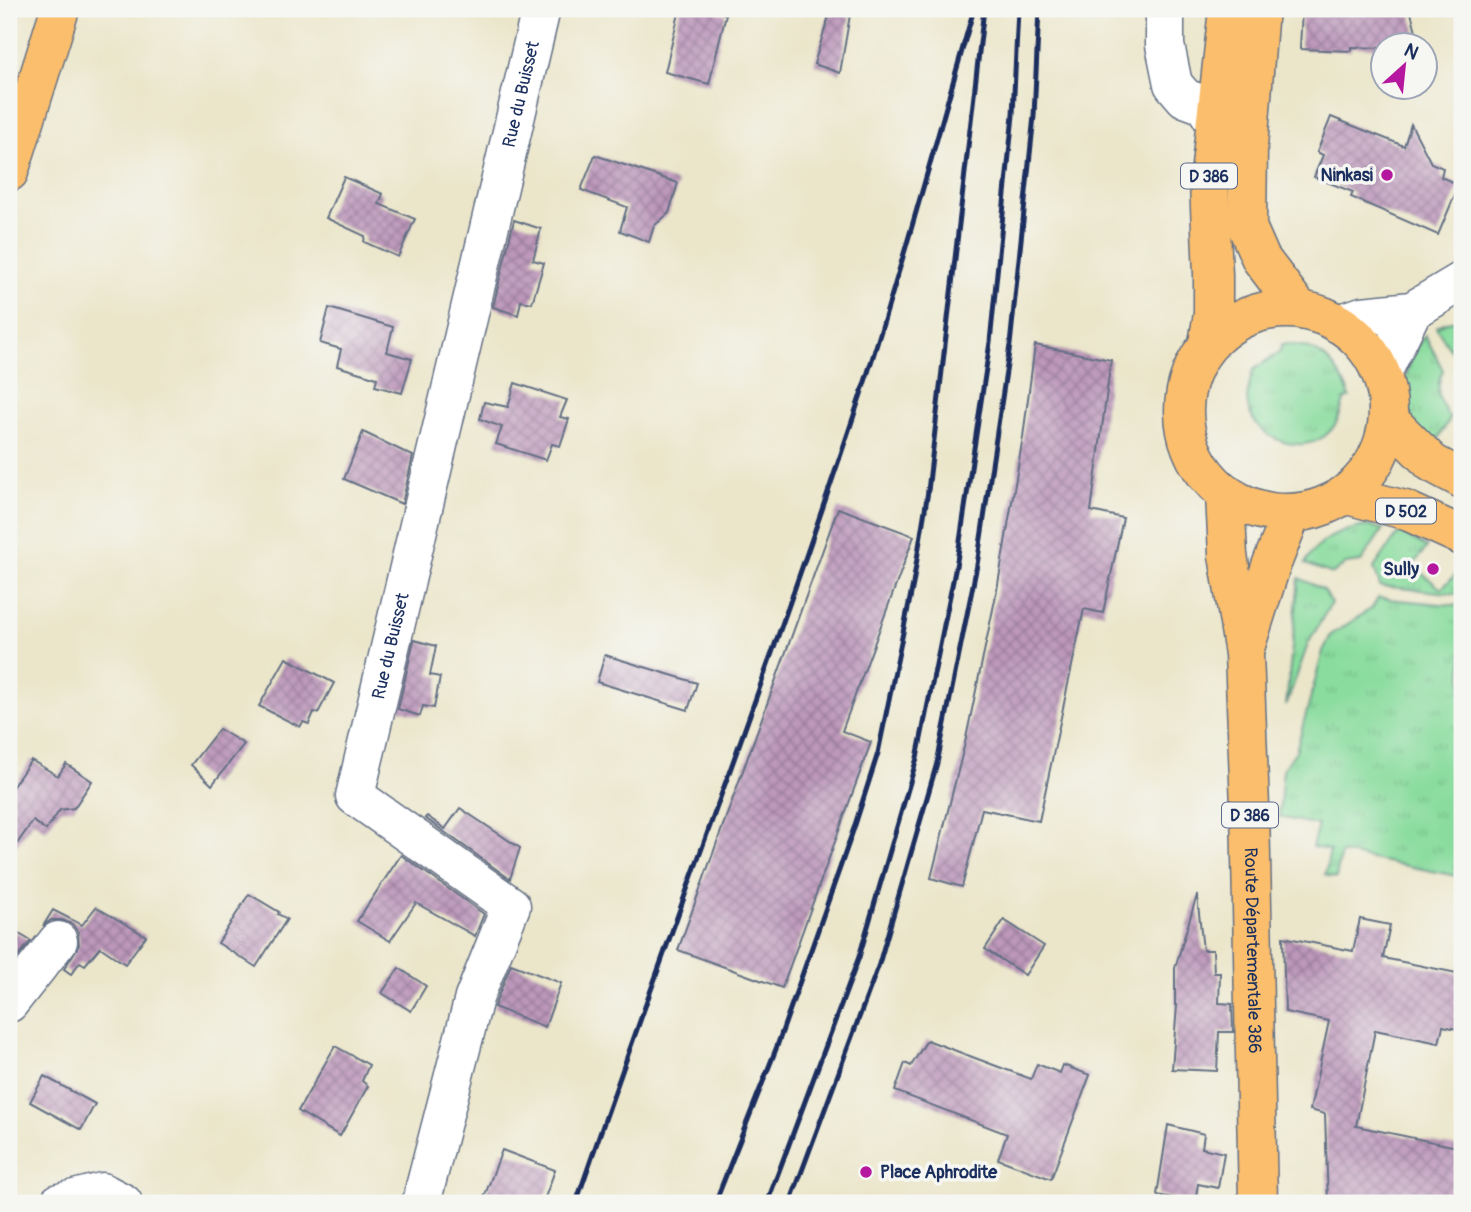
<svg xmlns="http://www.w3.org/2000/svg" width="1471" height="1212" font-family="Pangolin,sans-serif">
  <defs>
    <pattern id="grass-tufts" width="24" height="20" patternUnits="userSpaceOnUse" patternTransform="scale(1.75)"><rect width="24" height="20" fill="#89dc9e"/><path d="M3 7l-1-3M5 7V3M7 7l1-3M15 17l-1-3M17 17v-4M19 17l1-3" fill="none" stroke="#76bd8a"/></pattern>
    <pattern id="building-cross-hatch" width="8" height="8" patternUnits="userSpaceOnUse" patternTransform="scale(1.75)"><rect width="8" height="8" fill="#bd98bb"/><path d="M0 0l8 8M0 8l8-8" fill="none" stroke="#997c9b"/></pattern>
  </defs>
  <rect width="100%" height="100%" fill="#f6f6f2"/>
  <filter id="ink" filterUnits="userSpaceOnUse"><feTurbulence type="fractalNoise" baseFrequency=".0143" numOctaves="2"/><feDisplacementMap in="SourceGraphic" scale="14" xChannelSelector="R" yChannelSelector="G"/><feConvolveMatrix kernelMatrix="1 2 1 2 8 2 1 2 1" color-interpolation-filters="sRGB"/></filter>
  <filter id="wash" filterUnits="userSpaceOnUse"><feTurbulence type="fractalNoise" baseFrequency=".00686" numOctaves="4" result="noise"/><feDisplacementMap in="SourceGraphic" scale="28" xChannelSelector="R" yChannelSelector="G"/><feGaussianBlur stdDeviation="1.57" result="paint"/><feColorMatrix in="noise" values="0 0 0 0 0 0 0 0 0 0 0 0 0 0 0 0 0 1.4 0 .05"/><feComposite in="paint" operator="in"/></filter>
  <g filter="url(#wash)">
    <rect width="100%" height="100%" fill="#ebe6ca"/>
    <g fill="url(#grass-tufts)" stroke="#52867e" stroke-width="2">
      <polygon points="1458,320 1462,321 1462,367 1436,327 1446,322"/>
      <path d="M1425 335 1443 370C1434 390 1439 402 1450 419L1433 447C1426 437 1415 426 1410 415 1398 390 1409 356 1425 335Z"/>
      <path d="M1282 344C1319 344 1338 364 1350 397L1344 400C1341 411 1339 421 1331 430 1302 464 1236 432 1249 387 1250 383 1251 375 1253 371 1258 364 1273 358 1280 352Z"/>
      <path d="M1367 526 1383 529 1361 562 1346 564 1333 574 1305 564C1317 539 1341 530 1367 526Z"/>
      <polygon points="1399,532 1427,547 1413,565 1441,589 1455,575 1462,581 1459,594 1380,586 1374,568"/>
      <polygon points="1299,578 1324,590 1331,603 1308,644 1286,706"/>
      <polygon points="1378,598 1462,606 1462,877 1341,853 1336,878 1325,875 1330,850 1312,847 1318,825 1279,817 1283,769 1296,751 1323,651 1331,635 1372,608"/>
    </g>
    <g id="blocks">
      <g fill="url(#building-cross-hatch)">
        <polygon points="680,9 705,9 726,14 709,84 665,72"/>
        <polygon points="831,9 851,9 840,73 814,64"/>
        <polygon points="1302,9 1410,9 1420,46 1383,46 1383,48 1351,47 1351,51 1300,49"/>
        <polygon points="1331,117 1404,146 1411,124 1431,163 1443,168 1441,177 1459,185 1438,235 1351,197 1353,192 1314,177 1323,155 1317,152"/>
        <polygon points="595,155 678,183 669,213 654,226 649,242 620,231 627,207 581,190"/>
        <polygon points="344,177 383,194 379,204 415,219 398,257 364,242 365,236 326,218"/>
        <polygon points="514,220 541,229 533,260 544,263 532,303 521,301 518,315 493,307"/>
        <polygon points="329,308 393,327 387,352 412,359 402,393 375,386 377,378 337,366 341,349 320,343"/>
        <polygon points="1035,345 1111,360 1091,511 1123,518 1103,613 1084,609 1039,821 982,809 962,887 931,878 965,743 997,590 1023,437"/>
        <polygon points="515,383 567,400 560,417 569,419 560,446 552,444 546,460 496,444 502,427 480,419 484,402 508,407"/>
        <polygon points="363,432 413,456 402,504 344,479"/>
        <polygon points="838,508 914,536 842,731 871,742 782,988 678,950"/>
        <polygon points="414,640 436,646 430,675 440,677 434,708 423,706 420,716 398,709"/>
        <polygon points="605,655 697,683 688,710 597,682"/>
        <polygon points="286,658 334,683 318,713 314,712 309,724 303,722 300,727 259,706"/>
        <polygon points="219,729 244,744 212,785 191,765"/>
        <polygon points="31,760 58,776 66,764 92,781 74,808 60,810 46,830 33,821 9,855 9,792"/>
        <polygon points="460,808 520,848 510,879 425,818 427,816 445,829"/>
        <polygon points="401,855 484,914 475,936 416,903 390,941 357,921"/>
        <polygon points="249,894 279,912 278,914 287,919 256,967 218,943"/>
        <polygon points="1197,895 1203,950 1213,950 1214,973 1220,973 1219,1003 1232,1004 1233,1032 1219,1032 1217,1071 1172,1069 1177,1005 1175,1005 1175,968"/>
        <polygon points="96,907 146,936 125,964 100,947 85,965 80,962 71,974 64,969 79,945 78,932 72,924 62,920 51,920 43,926 53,910 82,925"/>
        <polygon points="1360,919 1390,925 1383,958 1462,974 1462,1030 1443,1026 1439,1043 1375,1030 1356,1126 1462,1148 1462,1203 1328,1203 1325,1114 1310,1110 1329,1021 1285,1012 1283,937 1353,951"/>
        <polygon points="1004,920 1044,946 1025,975 985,949"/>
        <polygon points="9,928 31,941 9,968"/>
        <polygon points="511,964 561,983 545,1027 494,1007"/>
        <polygon points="399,968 426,986 411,1011 382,993"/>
        <polygon points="927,1040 1031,1079 1037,1064 1060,1073 1063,1065 1090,1075 1051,1179 998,1159 1007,1134 895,1091 905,1063 911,1066"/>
        <polygon points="335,1046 369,1065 362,1081 368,1086 340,1136 298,1111"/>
        <polygon points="44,1076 95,1104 81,1130 30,1102"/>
        <polygon points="1168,1125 1204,1134 1202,1148 1224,1153 1218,1188 1198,1184 1195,1202 1157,1195"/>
        <polygon points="502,1150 555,1170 543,1203 482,1203"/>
      </g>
    </g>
  </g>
  <g filter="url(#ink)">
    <use href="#blocks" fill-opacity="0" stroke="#646f84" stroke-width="2"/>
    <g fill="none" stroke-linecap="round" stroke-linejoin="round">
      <defs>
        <g id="minor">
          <polyline points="1165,9 1165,45 1173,84 1185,98 1204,105 1215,122"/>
          <polyline points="1339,324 1362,316 1412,311 1462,281"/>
          <polyline points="1382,373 1412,311"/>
          <polyline points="9,1003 58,941"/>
          <polyline points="59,1203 102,1192 123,1203"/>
          <path id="s1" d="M421 1203 474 998 511 906 355 796 541 9"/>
        </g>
        <g id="major">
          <polyline points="1259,9 1248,147 1247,227 1261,259 1299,309"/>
          <circle cx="1286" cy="411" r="102"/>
          <polyline points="1208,343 1213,314 1213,275 1209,184 1228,9"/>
          <polyline points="1389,420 1432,463 1462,479"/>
          <path id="s2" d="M1225 495 1228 555 1244 654 1250 807 1258 1203"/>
          <polyline points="1347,495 1405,510 1462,536"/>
          <polyline points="1246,645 1271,566 1291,515"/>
        </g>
        <polyline id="highway" points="9,172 60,9"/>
      </defs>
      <use href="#minor" stroke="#646f84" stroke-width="41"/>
      <use href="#major" stroke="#646f84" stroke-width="41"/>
      <use href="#highway" stroke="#646f84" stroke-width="41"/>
      <use href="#minor" stroke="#fff" stroke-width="38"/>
      <use href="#major" stroke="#fabe6d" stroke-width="38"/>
      <use href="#highway" stroke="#fabe6d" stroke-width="38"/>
      <g stroke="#1b2f5e" stroke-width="5">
        <path d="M576 1203C669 932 772 664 862 391 903 265 937 136 974 9"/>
        <polyline points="715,1203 776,1049 854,828 878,753 913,584 928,491 984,9"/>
        <polyline points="767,1203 859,957 917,758 957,561 990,342 1013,115 1018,9"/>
        <polyline points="790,1203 879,964 937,763 977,565 1010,345 1034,116 1039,9"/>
      </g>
    </g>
  </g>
  <g fill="#b5179e" stroke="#f6f6f2" stroke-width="2.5">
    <circle cx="1387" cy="175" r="7"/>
    <circle cx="1433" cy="569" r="7"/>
    <circle cx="866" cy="1172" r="7"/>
  </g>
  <g text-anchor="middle" stroke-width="7" stroke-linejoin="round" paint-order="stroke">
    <g fill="#f6f6f2" stroke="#5d6b8a" stroke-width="2">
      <rect x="1181" y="163.5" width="56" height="25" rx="5"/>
      <rect x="1376" y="498.5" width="60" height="25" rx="5"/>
      <rect x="1222" y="802.5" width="56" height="25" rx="5"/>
    </g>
    <g font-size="16" font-weight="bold" fill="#1b2f5e">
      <text x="1209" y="182">D 386</text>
      <text x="1406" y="517">D 502</text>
      <text x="1250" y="821">D 386</text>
    </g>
    <g font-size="18" fill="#1b2f5e" stroke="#f6f6f2">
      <text dy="6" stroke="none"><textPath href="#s1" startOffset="1223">Rue du Buisset</textPath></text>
      <text dy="6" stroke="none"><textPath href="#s1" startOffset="656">Rue du Buisset</textPath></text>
      <text dy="6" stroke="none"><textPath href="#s2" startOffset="457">Route Départementale 386</textPath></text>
    </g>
    <g font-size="18" font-weight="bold" fill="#1b2f5e" stroke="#f6f6f2" text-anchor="end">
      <text x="1373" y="181">Ninkasi</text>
      <text x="1419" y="575">Sully</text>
      <text x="880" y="1178" text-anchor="start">Place Aphrodite</text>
    </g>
  </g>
  <rect width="1471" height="1212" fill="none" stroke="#f6f6f2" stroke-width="35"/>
  <g transform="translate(1404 66) rotate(27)"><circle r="33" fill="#f6f6f2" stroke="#9ea6b7" stroke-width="2"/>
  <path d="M0-5L12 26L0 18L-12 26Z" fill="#b5179e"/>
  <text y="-10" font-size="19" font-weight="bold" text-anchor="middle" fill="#1b2f5e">N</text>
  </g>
</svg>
